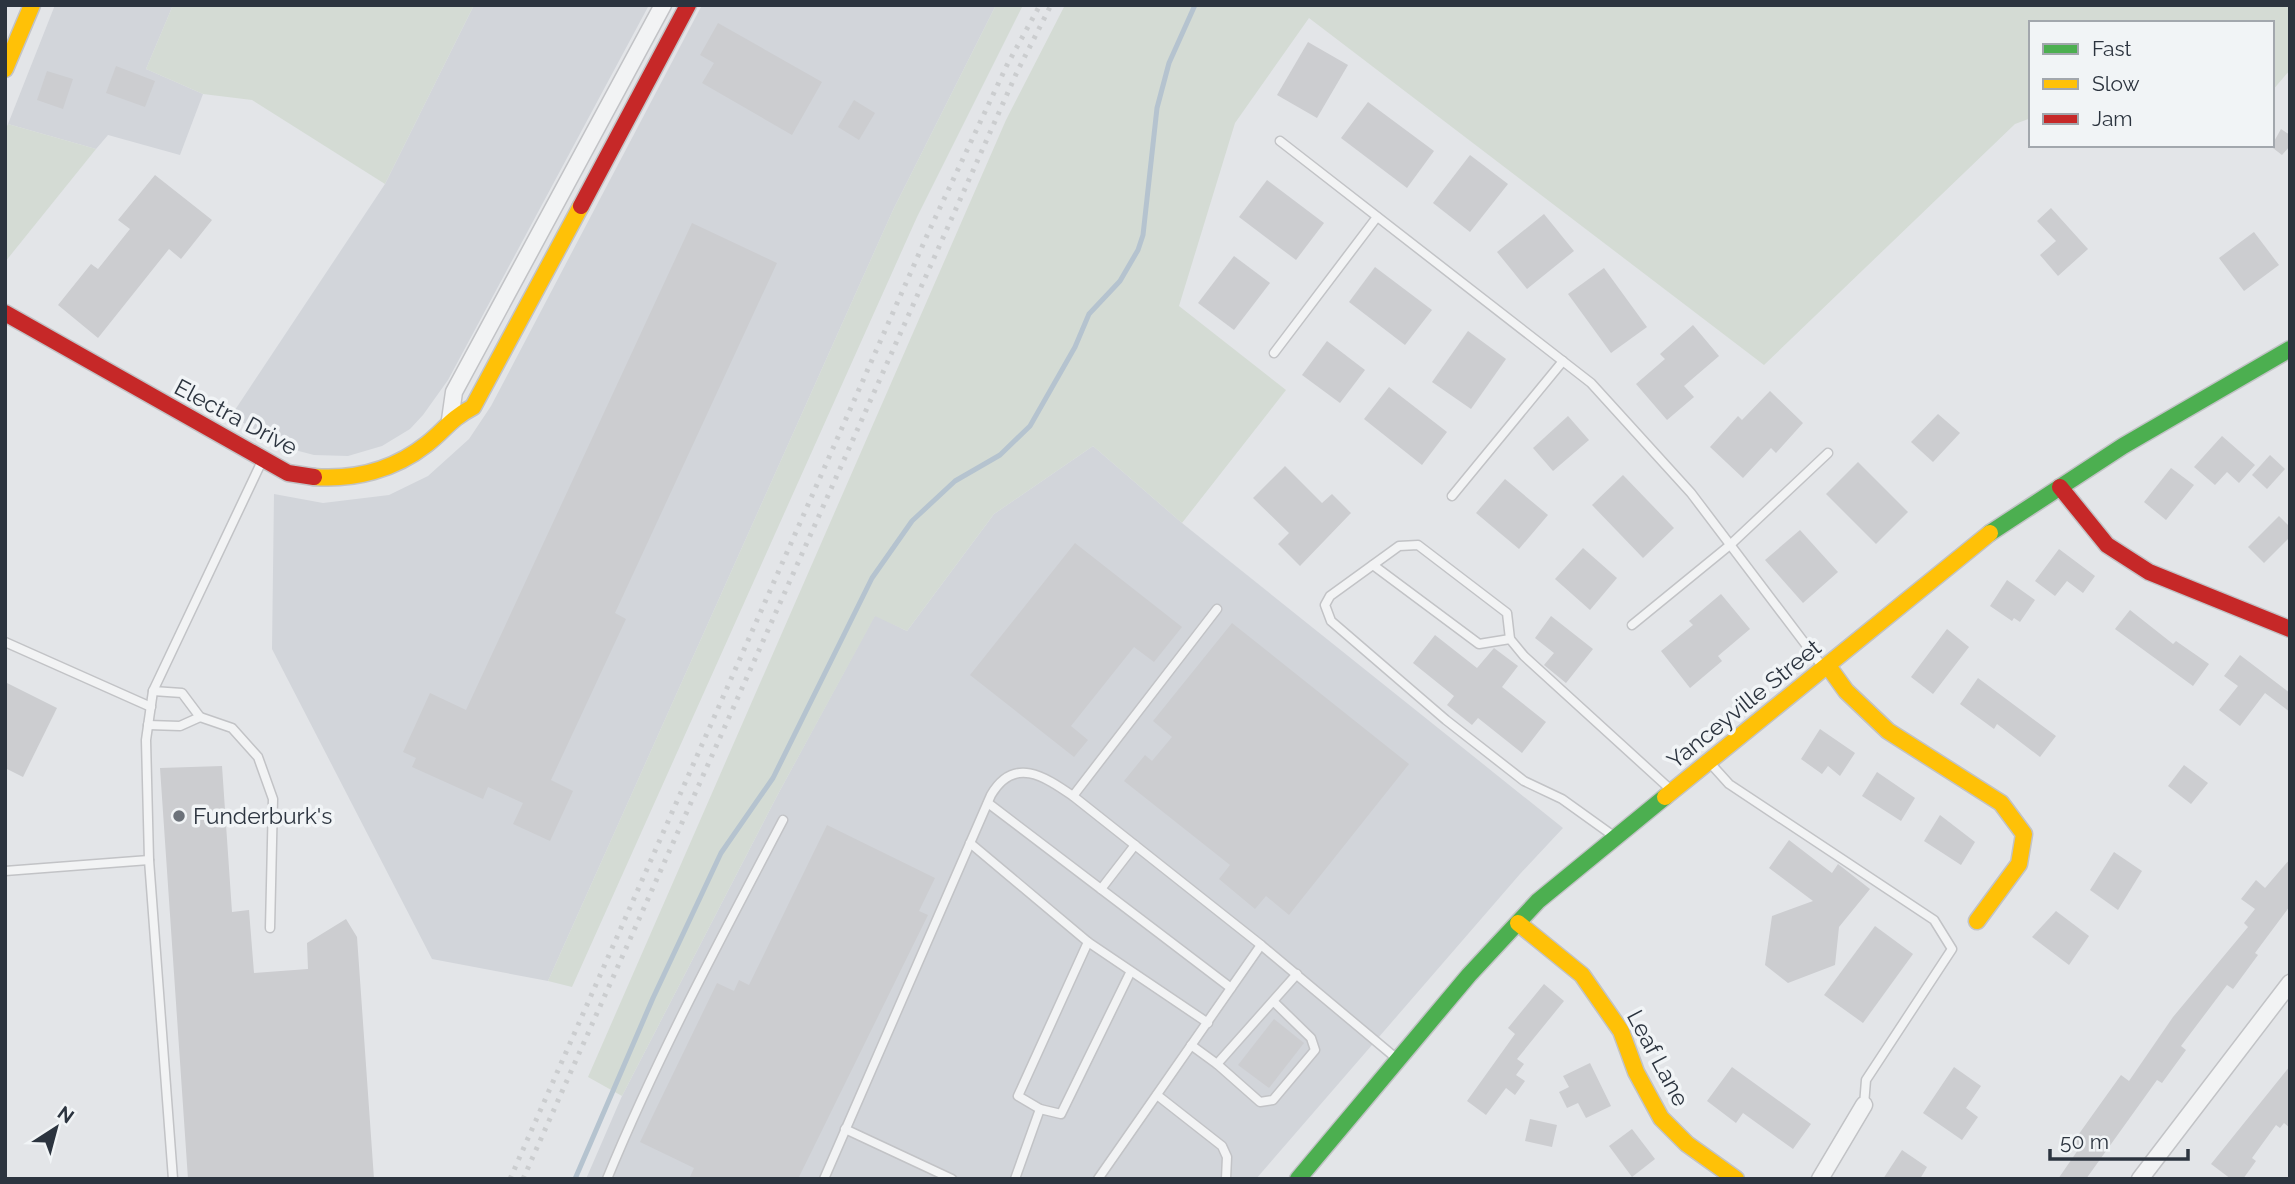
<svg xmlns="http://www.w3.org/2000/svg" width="2295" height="1184" font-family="Raleway,sans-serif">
  <rect width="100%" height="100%" fill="#e3e5e8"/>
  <g fill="#d2d5da">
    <polygon points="55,5 173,5 146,69 203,94 180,155 108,135 96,149 8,124"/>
    <polygon points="474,5 649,5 448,380 423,415 410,429 382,446 348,456 314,455 291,449 231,416 385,184"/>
    <polygon points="702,5 996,5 893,210 548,981 432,959 272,649 274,494 323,503 389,495 428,476 469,439 491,406"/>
    <polygon points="1093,446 1182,523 1563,828 1520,874 1256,1179 586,1179 622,1096 777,796 875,615 907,631 994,514"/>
  </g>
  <g fill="#d4dbd4">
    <polygon points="173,5 474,5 385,184 252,100 203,94 146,69"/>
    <polygon points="996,5 1023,5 917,217 572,987 548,981 893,210"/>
    <polygon points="1065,5 2290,5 2290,70 2272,91 2272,23 2031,23 2031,118 2015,124 1764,365 1309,18 1235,123 1179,306 1286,390 1182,523 1093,446 994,514 907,631 875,616 777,796 622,1096 588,1077 1006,120"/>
    <polygon points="8,124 96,149 5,262 5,131"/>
  </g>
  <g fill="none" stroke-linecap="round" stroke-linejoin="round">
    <polyline stroke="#b5c3cf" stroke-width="5" points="575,1179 653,998 721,853 773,778 872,578 912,521 955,481 1000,455 1030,426 1075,347 1089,314 1120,281 1138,250 1143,235 1157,108 1169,63 1195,5"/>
  </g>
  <g fill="#cccdd0">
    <polygon points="718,23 822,82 792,135 702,83 714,63 700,55"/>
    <polygon points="1308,42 1348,65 1317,118 1277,95"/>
    <polygon points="116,66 155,81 145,107 106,93"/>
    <polygon points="47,71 73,79 63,109 37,100"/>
    <polygon points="854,100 875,113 859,140 838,127"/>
    <polygon points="1368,102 1434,151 1407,188 1341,138"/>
    <polygon points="2281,129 2290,135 2290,146 2282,155 2269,145 2272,145"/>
    <polygon points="1470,155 1508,184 1470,232 1433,203"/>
    <polygon points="155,175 212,220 181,259 169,249 98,338 58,305 91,264 98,269 130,229 118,220"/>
    <polygon points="1267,180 1324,223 1296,260 1239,217"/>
    <polygon points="2051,208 2088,249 2058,276 2040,255 2056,241 2037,221"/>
    <polygon points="1544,214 1574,251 1527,289 1497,252"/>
    <polygon points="692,223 777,263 615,613 626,619 551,780 573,791 550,841 513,824 523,803 488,787 483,799 412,767 416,758 403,752 430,693 466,710"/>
    <polygon points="2254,232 2279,265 2244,291 2219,258"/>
    <polygon points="1234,256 1270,283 1234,330 1198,303"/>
    <polygon points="1375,267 1432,310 1405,345 1349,302"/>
    <polygon points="1604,268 1647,327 1611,353 1568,294"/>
    <polygon points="1693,325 1719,356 1684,386 1694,397 1667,420 1636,384 1665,359 1660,354"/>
    <polygon points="1468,331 1506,359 1471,409 1432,382"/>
    <polygon points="1327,341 1365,370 1340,403 1302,375"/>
    <polygon points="1389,387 1447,432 1422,465 1364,419"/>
    <polygon points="1770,391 1803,423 1776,453 1771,448 1743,478 1710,447 1738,416 1742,420"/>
    <polygon points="1938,414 1960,433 1933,462 1911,442"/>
    <polygon points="1568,416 1589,440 1553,471 1533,448"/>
    <polygon points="2222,436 2255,465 2239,483 2227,472 2215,485 2194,467"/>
    <polygon points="2270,455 2285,469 2267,489 2252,475"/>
    <polygon points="1858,462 1908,512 1876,544 1826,494"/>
    <polygon points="1285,466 1322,503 1332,494 1351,513 1300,566 1278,544 1289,533 1253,498"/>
    <polygon points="2171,468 2194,485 2166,520 2144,502"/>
    <polygon points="1623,475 1674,528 1643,558 1592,505"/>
    <polygon points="1505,479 1548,515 1519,549 1476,513"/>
    <polygon points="2279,516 2290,527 2290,537 2264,563 2248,547"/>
    <polygon points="1800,530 1838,572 1803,603 1765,560"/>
    <polygon points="1075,543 1182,627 1154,662 1134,647 1071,726 1088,740 1074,757 970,675"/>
    <polygon points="1583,548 1617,578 1590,610 1555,579"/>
    <polygon points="2059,549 2095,576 2083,593 2067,581 2055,596 2035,581"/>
    <polygon points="2007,580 2035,600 2020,622 2014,618 2012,621 1990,606"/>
    <polygon points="1721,594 1750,629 1718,656 1722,661 1690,688 1661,651 1693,625 1689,621"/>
    <polygon points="2130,610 2173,644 2176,641 2209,664 2193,686 2115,629"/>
    <polygon points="1551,616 1593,649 1566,683 1544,665 1554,653 1535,638"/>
    <polygon points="1232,623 1409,764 1289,915 1266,896 1255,909 1219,879 1230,865 1124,781 1145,755 1152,761 1172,737 1153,721"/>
    <polygon points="1947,629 1969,647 1933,694 1911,677"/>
    <polygon points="1435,635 1477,668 1494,648 1518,666 1502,687 1546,722 1522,753 1478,718 1472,725 1447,705 1454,696 1413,663"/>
    <polygon points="2240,655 2290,693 2290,712 2265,693 2240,726 2219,710 2238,686 2224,676"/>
    <polygon points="1978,678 2056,736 2040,757 1997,724 1994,729 1960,704"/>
    <polygon points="5,682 57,708 23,777 5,768"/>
    <polygon points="1820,729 1855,753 1840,776 1828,766 1822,774 1801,759"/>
    <polygon points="2184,765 2208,783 2191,804 2168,786"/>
    <polygon points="222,766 232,912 249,910 254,973 308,969 307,943 346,919 357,937 374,1179 188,1179 160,768"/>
    <polygon points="1877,772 1915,798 1901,821 1862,796"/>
    <polygon points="1940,815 1975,842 1961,865 1924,841"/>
    <polygon points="827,825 935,878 919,911 928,915 798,1179 689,1179 694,1168 640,1142 717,983 734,991 739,980 749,985"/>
    <polygon points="1789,840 1832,873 1838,864 1870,889 1839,927 1835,965 1788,983 1765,965 1772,916 1813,901 1769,868"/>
    <polygon points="2114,852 2142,871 2118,910 2090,890"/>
    <polygon points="2290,859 2290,906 2255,953 2258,955 2233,989 2227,985 2181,1046 2186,1050 2162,1083 2157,1080 2086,1179 2058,1179 2078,1150 2071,1145 2121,1075 2129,1081 2173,1017 2248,927 2244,923 2255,909 2241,899 2256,880 2265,888"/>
    <polygon points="2056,911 2089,936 2069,965 2032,937"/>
    <polygon points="1875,926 1913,954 1863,1023 1824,995"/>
    <polygon points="1544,984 1564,1001 1517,1059 1524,1064 1516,1075 1525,1081 1515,1095 1506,1088 1486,1115 1467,1101 1515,1034 1508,1028"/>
    <polygon points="1274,1019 1304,1043 1269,1088 1238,1065"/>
    <polygon points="1590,1063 1611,1106 1586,1118 1578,1103 1567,1108 1559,1092 1569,1087 1563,1076"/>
    <polygon points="2290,1066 2290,1128 2284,1123 2280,1128 2276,1125 2252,1158 2256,1161 2243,1179 2231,1179 2211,1164"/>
    <polygon points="1732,1067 1811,1124 1793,1149 1743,1113 1736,1123 1707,1101"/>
    <polygon points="1954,1067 1981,1086 1966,1108 1978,1117 1962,1140 1923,1113"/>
    <polygon points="1530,1119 1557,1125 1552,1147 1525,1141"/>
    <polygon points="1632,1129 1655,1159 1632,1177 1609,1146"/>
    <polygon points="1902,1150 1927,1167 1920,1179 1883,1179"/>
  </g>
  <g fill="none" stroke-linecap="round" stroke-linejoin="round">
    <defs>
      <g id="lane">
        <polyline points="1280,141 1591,383 1691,493 1822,666"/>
        <polyline points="1274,353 1377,217"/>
        <polyline points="1452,496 1563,361"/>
        <polyline points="1373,565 1479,644 1510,639"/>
        <polyline points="1632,625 1730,545 1828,453"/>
        <polyline points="5,642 151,707"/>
        <polyline points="200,717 232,728 258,757 273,799 270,928"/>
        <polyline points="148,725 180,726 200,717 182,693 153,691"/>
        <polyline points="1711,764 1729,784 1934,920 1952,949 1866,1080 1864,1105"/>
        <polyline points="1073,796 1217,609"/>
        <polyline points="988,803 1231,988"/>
        <polyline points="1615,837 1562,799 1524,781 1446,720 1331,621 1325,605 1330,596 1399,546 1418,545 1507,613 1510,639 1524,656 1670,789"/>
        <polyline points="970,843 1088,942 1018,1096 1040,1109 1015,1179"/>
        <polyline points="5,871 149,860"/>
        <polyline points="1101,889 1135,845"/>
        <polyline points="1088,942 1208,1023"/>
        <polyline points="1273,1001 1311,1038 1315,1050 1273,1100 1260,1102 1217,1064 1297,974"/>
        <polyline points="1191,1045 1217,1064"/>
        <polyline points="1157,1095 1222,1146 1227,1157 1226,1179"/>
        <polyline points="1040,1109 1061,1114 1130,973"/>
        <polyline points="845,1129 952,1179"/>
        <polyline points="173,1179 149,860 146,740 153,691 262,461"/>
        <path d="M607 1179C658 1055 721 938 783 820"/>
        <path d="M824 1179 991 795C1014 756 1044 776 1073 796L1261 945 1396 1058"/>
        <polyline points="1098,1179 1261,945"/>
      </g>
      <g id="street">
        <polyline points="450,420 454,392 663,5"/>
        <polyline points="1820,1179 1864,1105"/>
        <polyline points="2140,1179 2290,983"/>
      </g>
      <g id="fast">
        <polyline points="1990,533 2123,446 2290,349"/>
        <polyline points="1298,1179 1469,975 1538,901 1665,797"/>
      </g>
      <g id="slow">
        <polyline points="5,69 32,5"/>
        <path d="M314 477C354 480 394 470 427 444 445 430 450 419 473 407L581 206"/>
        <polyline points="1828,666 1846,691 1888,731 2001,803 2024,834 2019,864 1977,921"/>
        <polyline points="1665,797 1990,533"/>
        <polyline points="1518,923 1582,975 1621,1031 1636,1072 1661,1118 1687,1144 1736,1179"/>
      </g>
      <g id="jam">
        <polyline points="581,206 688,5"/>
        <polyline points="5,313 288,473 314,477"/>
        <polyline points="2060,487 2107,545 2149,572 2290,629"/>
      </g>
    </defs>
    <use href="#lane" stroke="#c2c3c6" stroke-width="11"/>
    <use href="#street" stroke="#c2c3c6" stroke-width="19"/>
    <use href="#fast" stroke="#c2c3c6" stroke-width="19"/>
    <use href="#slow" stroke="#c2c3c6" stroke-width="19"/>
    <use href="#jam" stroke="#c2c3c6" stroke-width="19"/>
    <use href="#lane" stroke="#f2f3f4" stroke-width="8"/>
    <use href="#street" stroke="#f2f3f4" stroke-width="16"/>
    <use href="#fast" stroke="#4caf50" stroke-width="16"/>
    <use href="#slow" stroke="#ffc107" stroke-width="16"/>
    <use href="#jam" stroke="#c62828" stroke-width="16"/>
    <g stroke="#cbcdcf" stroke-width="5" stroke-dasharray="3.5 7" stroke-linecap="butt">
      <polyline points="510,1179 929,231 1007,65 1040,5"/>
      <polyline points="523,1179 1017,72 1051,5"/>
    </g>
  </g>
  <circle fill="#6c727a" stroke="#f1f4f6" stroke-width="2.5" cx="179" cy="816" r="7"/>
  <g text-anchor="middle" stroke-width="7" stroke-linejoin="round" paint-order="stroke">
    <g font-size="23" fill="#2c343f" stroke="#f1f4f6">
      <text transform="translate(236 417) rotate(28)" y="8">Electra Drive</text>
      <text transform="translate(1744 704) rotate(-39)" y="8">Yanceyville Street</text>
      <text transform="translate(1658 1058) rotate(62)" y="8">Leaf Lane</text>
    </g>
    <g font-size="23" fill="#2c343f" stroke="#f1f4f6" text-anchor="start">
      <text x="193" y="824">Funderburk's</text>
    </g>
  </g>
  <rect width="2295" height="1184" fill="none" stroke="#2c343f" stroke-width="14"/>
  <rect x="2029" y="21" width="245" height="126" fill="#f1f4f6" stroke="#a2a7ad" stroke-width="2"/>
  <rect x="2043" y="44" width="35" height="10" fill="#4caf50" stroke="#a2a7ad" stroke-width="2"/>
  <text x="2092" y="56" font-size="21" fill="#2c343f">Fast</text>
  <rect x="2043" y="79" width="35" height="10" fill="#ffc107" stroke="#a2a7ad" stroke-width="2"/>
  <text x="2092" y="91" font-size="21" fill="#2c343f">Slow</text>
  <rect x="2043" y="114" width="35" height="10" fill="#c62828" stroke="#a2a7ad" stroke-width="2"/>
  <text x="2092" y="126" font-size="21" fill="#2c343f">Jam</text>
  <g transform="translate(56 1128) rotate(36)" stroke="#f1f4f6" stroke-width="5" paint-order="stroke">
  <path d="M0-5L12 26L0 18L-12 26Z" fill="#2c343f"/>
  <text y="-10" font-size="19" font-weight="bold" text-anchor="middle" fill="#2c343f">N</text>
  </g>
  <path d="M2050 1149v10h138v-10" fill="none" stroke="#2c343f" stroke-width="3.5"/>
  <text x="2060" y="1149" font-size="21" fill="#2c343f" stroke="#f1f4f6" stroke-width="5" paint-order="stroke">50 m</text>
</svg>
